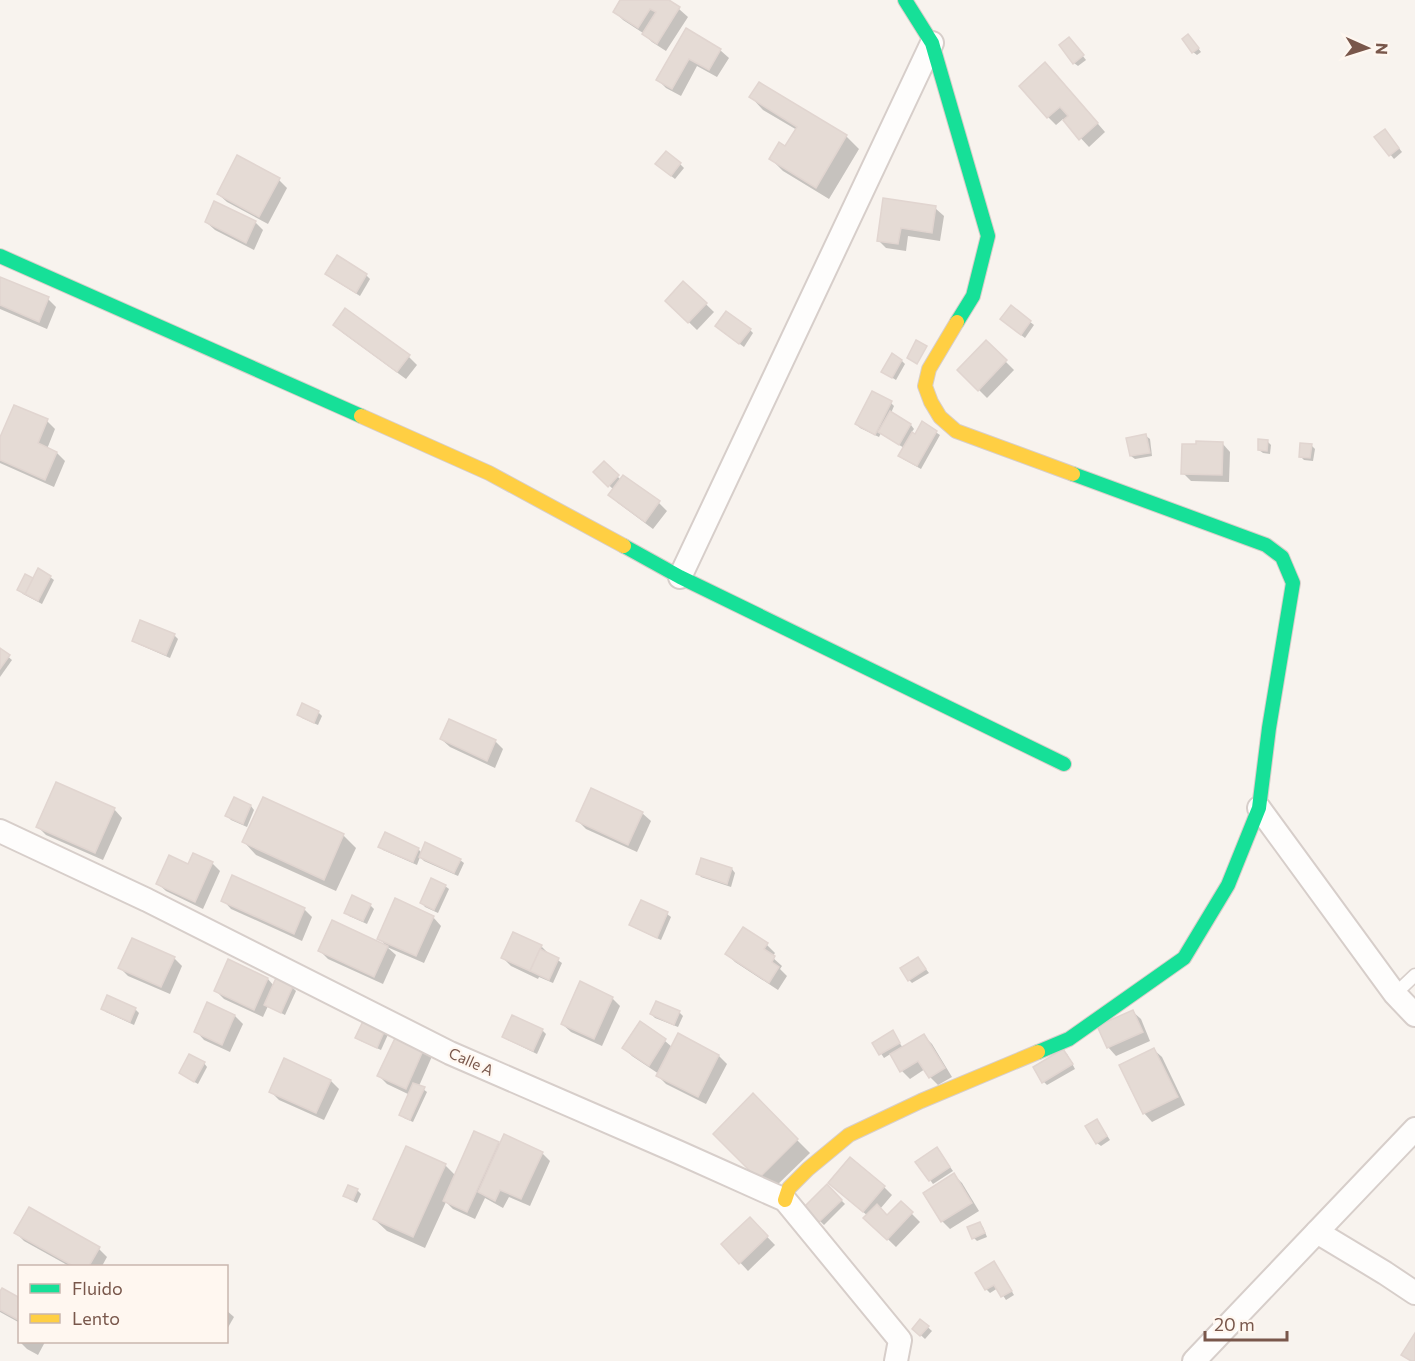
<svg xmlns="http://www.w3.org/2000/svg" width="1415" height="1361" font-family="Commissioner,sans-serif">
  <rect width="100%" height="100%" fill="#f8f3ee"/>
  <g fill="#0003">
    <polygon points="622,0 666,0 679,9 688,17 666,51 652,42 643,33 623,20 615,12"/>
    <polygon points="686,30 720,50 729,58 717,77 697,66 681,96 666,88 658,80"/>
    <polygon points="1192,40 1201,52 1197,55 1193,52"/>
    <polygon points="1072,42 1086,60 1078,66 1074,63"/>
    <polygon points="1053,72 1105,132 1089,147 1063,119 1056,125 1048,117"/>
    <polygon points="759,84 846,136 859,149 829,199 783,171 771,159 786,148 797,130 763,110 751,97"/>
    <polygon points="1388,134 1402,152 1394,159 1376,137"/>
    <polygon points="238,157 279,180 287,188 268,224 227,202 218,194"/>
    <polygon points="680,164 684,168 675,179 661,168"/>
    <polygon points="935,208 944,216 940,241 908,236 906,251 886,248 878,240"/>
    <polygon points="206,222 255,222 263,230 254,250 215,230"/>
    <polygon points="327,274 366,275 370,279 360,296 331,278"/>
    <polygon points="0,278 48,299 56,307 47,329 0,309"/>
    <polygon points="684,283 714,312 697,330 667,301"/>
    <polygon points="1011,307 1034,325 1025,338 1005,323"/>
    <polygon points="335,324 409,357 417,365 406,379 343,333"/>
    <polygon points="720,329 750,330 753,333 744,347"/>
    <polygon points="986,342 1014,370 987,398 959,370"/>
    <polygon points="902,361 905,364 896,380 883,372"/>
    <polygon points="891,403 894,406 891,413 911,425 914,429 911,433 915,436 922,423 940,435 921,469 903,459 900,455 904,448 881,433 879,437 860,428 856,424"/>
    <polygon points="47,421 55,429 47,449 57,453 65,461 54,487 0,463 0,441"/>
    <polygon points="1146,436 1150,439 1152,456 1135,459 1131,456"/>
    <polygon points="1267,441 1271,445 1270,454 1263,453 1259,450"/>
    <polygon points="1222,443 1230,452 1229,482 1191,481 1183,473 1197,446"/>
    <polygon points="1311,445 1315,449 1313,461 1304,460 1301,457"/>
    <polygon points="604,463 621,480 624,477 659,503 667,511 653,529 618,503 610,495 614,490 595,472"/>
    <polygon points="26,576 34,580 50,577 54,580 42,604 23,594 19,590"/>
    <polygon points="174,635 178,639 170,658 138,644 134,641"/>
    <polygon points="0,650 12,660 0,677"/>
    <polygon points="318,712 322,716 318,725 302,718 299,714"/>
    <polygon points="441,739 495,741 503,749 495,768 450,747"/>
    <polygon points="235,799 251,806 254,810 247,827 231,820 227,816"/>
    <polygon points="114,809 122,818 103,860 46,835 38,827"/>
    <polygon points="642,813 651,821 637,852 586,829 578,821"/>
    <polygon points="343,835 356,848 336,891 256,855 244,842"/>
    <polygon points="380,846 418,849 422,853 460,860 464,863 458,876 424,861 420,857 417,865 383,850"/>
    <polygon points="702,860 732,869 735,873 731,887 701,877 698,873"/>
    <polygon points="212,863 220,871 203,909 166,891 157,883 189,866"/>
    <polygon points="445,886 449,889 438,913 425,907 422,903"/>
    <polygon points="223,900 304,909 312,917 302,941 231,909"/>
    <polygon points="370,905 374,909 367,924 349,916 346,912"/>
    <polygon points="667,914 671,917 661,940 635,928 631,925"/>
    <polygon points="433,917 441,926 424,963 387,947 379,938"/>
    <polygon points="767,945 775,953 772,957 782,966 780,969 787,976 778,990 735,962 727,954"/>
    <polygon points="541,946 549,954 562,963 553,983 539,977 538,979 511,966 503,958"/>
    <polygon points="387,947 396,955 383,984 328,959 320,951"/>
    <polygon points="174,958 182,966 170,994 128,976 120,968"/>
    <polygon points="918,959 929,973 912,983 909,980"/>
    <polygon points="229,961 268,979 274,986 292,987 296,991 285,1015 268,1006 263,1017 224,999 216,991"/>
    <polygon points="612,998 620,1006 602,1046 571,1032 562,1024"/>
    <polygon points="208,1004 235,1016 243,1024 230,1052 204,1040 196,1031"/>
    <polygon points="103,1009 135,1009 139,1013 134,1025 106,1012"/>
    <polygon points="1132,1011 1141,1019 1150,1041 1116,1056 1108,1047"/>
    <polygon points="679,1012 683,1016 678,1027 655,1018 651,1014"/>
    <polygon points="640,1024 665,1041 672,1047 678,1035 719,1056 727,1064 706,1104 666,1084 658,1076 659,1074 632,1056 624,1048"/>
    <polygon points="390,1030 381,1050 361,1041 357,1038"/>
    <polygon points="542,1030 546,1034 537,1054 508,1040 504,1037"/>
    <polygon points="892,1032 903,1048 924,1036 932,1044 952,1077 938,1085 930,1077 925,1069 910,1079 902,1071 892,1053 884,1058 874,1043"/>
    <polygon points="398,1034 433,1054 419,1086 427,1092 413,1122 404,1118 401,1115 410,1095 387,1084 379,1076"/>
    <polygon points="1153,1049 1162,1057 1185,1105 1152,1122 1144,1113"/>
    <polygon points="1067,1054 1075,1069 1047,1085 1044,1082"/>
    <polygon points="204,1063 207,1067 198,1084 184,1076 181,1073"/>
    <polygon points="331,1081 339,1089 324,1120 279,1100 271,1092"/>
    <polygon points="753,1096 810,1153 771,1191 715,1134"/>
    <polygon points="1100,1125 1110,1140 1101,1146 1097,1143"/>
    <polygon points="498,1143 500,1146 542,1153 550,1161 530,1206 509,1197 503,1208 485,1198 475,1219 453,1209 446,1202 425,1248 387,1231 374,1219 445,1165 456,1176"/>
    <polygon points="940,1153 953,1171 933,1184 917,1162"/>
    <polygon points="954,1175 962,1183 979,1211 950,1229 942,1221 925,1193"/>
    <polygon points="827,1186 845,1204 824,1225 806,1207"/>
    <polygon points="884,1187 892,1195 880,1209 887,1217 901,1203 920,1222 896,1247 866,1218 868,1216 838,1191"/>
    <polygon points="357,1190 361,1194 357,1203 349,1199 345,1195"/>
    <polygon points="750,1219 775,1245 748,1271 723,1244"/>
    <polygon points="979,1223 983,1227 987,1237 977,1241 974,1238"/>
    <polygon points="16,1233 99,1249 107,1257 102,1266 69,1266 24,1241"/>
    <polygon points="997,1267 1014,1295 1006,1300 998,1288 990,1293 986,1289"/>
    <polygon points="0,1295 20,1300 20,1323 0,1312"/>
    <polygon points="226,1310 234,1317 226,1331"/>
    <polygon points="921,1321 932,1331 925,1339 914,1329"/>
    <polygon points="20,1339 20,1342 45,1342 38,1355 27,1349 19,1341"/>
  </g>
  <g fill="#e5dbd5" stroke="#e1d5d0" stroke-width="1.5">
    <polygon points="620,0 669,0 680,7 657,44 642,34 656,12 650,9 638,28 613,12"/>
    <polygon points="686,28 721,49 709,70 689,59 672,89 656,80"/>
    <polygon points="1188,34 1199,48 1192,53 1182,39"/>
    <polygon points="1069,37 1084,55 1073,64 1059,45"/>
    <polygon points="1045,62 1098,123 1079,140 1063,120 1068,116 1060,107 1047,118 1019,86"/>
    <polygon points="759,82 847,135 816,188 769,159 779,142 785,146 797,127 749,97"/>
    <polygon points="1385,129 1399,148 1389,156 1374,137"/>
    <polygon points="666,151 681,163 671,176 655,164"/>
    <polygon points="237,155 280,178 259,217 217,194"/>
    <polygon points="883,198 936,206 932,233 901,228 898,244 877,241"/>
    <polygon points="214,201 256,221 246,243 205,222"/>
    <polygon points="337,255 367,274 356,293 325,274"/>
    <polygon points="0,277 49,297 39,322 0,305"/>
    <polygon points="683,281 707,303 688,323 665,301"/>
    <polygon points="1011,305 1031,321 1021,335 1000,319"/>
    <polygon points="345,308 410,355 397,372 333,325"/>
    <polygon points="726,311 751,329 739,344 715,326"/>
    <polygon points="916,340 927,346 917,364 907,358"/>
    <polygon points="986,340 1007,360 978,391 957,370"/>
    <polygon points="892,353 902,360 892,378 881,372"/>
    <polygon points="872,391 892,401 875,435 855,424"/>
    <polygon points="14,405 48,419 38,443 57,452 45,480 0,460 0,437"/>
    <polygon points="890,411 911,424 899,445 878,432"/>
    <polygon points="922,421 937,431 917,466 898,456 912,432 915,434"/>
    <polygon points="1146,434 1150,453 1130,456 1126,438"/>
    <polygon points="1258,439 1268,440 1267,451 1258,450"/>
    <polygon points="1196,441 1223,442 1222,475 1181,474 1182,444 1196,444"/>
    <polygon points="1300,443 1312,444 1310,458 1299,457"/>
    <polygon points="604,461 619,475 608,487 593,472"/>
    <polygon points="623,475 660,501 645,522 608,495"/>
    <polygon points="38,568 51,576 38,601 25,594"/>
    <polygon points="25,574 33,578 25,594 17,590"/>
    <polygon points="140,620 175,634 166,655 132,641"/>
    <polygon points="0,648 10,655 0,669"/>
    <polygon points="302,703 319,711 314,723 297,715"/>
    <polygon points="449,719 496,740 487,761 440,739"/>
    <polygon points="56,782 115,808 95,853 36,827"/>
    <polygon points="591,788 643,812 628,845 576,821"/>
    <polygon points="234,797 251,805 243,824 225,816"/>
    <polygon points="263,797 344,834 324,880 242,842"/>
    <polygon points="385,832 419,848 413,862 378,847"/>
    <polygon points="425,842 461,859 454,873 419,857"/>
    <polygon points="193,853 213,862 195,902 156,884 169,855 188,864"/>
    <polygon points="701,858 732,868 727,884 696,874"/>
    <polygon points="232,875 305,908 294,934 221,901"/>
    <polygon points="431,878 446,885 434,910 420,903"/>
    <polygon points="352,895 371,904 363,921 344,913"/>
    <polygon points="395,898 434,916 416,956 377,939"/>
    <polygon points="641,900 668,912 657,938 629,925"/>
    <polygon points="332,920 388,946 374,977 318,951"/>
    <polygon points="743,927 768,943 764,949 775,956 772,962 779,967 769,983 725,954"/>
    <polygon points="513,932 542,945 530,971 501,958"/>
    <polygon points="132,938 175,957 161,987 118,968"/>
    <polygon points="540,949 559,958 549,980 530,971"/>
    <polygon points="918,957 926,969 908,981 900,968"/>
    <polygon points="228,959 268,978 254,1010 214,991"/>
    <polygon points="276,978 293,986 281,1013 264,1005"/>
    <polygon points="580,981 613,997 594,1039 561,1024"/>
    <polygon points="107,995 136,1008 130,1022 101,1009"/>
    <polygon points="656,1001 680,1011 674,1025 650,1014"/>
    <polygon points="207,1002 235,1015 222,1045 194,1032"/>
    <polygon points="1133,1010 1143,1032 1107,1048 1097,1026"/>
    <polygon points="366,1015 387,1025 377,1048 355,1038"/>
    <polygon points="512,1015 543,1029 533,1051 502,1037"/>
    <polygon points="640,1021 666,1039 649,1066 622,1048"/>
    <polygon points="893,1030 900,1043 879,1055 872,1043"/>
    <polygon points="398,1032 426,1044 406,1089 377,1076"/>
    <polygon points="678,1033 719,1055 698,1097 656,1076"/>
    <polygon points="924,1034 945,1068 929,1078 918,1061 900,1072 890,1054"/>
    <polygon points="1154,1048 1178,1097 1143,1114 1119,1065"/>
    <polygon points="1063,1049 1073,1064 1042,1083 1033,1067"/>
    <polygon points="189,1054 205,1062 194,1082 179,1073"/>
    <polygon points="284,1058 331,1080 316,1113 269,1092"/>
    <polygon points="413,1083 425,1087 410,1120 399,1115"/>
    <polygon points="753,1093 798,1139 758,1179 713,1134"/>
    <polygon points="1097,1119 1107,1136 1096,1144 1085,1126"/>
    <polygon points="474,1131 499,1142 467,1212 443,1201"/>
    <polygon points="504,1134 543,1152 521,1199 500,1190 495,1201 478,1192"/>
    <polygon points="406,1146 446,1164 413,1237 373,1219"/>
    <polygon points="937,1147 950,1167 929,1181 915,1162"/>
    <polygon points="850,1157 885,1186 863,1212 828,1183"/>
    <polygon points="954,1173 972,1203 941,1222 923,1193"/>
    <polygon points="827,1184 842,1200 819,1222 804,1207"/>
    <polygon points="348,1185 358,1189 353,1200 343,1196"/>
    <polygon points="901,1201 913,1212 887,1240 863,1218 877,1204 887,1215"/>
    <polygon points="29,1207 100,1247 89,1266 73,1266 14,1233"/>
    <polygon points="750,1217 768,1236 739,1264 721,1244"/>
    <polygon points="980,1222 985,1233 972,1239 967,1227"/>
    <polygon points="994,1261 1012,1291 1001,1297 994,1285 985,1290 975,1273"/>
    <polygon points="2,1288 20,1298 20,1321 0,1310 0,1291"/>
    <polygon points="920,1319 929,1326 920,1336 912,1329"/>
    <polygon points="1415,1333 1415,1361 1411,1361 1401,1355"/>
  </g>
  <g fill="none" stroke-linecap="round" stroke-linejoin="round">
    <defs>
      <polyline id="lane" points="1395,994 1415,975"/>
      <g id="street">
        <polyline points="680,577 932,43"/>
        <polyline points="1259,808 1395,994 1415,1015"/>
        <polyline points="0,831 147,900 450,1053 678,1152 785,1200 900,1340 896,1361"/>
        <polyline points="1317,1232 1385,1273 1415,1293"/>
        <polyline points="1194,1361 1415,1129"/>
      </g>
      <g id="fast">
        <polyline points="905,0 932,43 988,236 973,296 957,322"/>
        <polyline points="0,256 361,416"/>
        <polyline points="624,546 680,577 1064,764"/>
        <polyline points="1038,1052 1069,1039 1184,958 1228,885 1259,808 1269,728 1293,583 1282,557 1266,545 1073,474"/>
      </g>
      <g id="slow">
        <polyline points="957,322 929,369 925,386 931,402 940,417 956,431 1073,474"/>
        <polyline points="361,416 489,473 624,546"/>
        <polyline points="785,1200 789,1188 808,1169 849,1135 921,1101 1038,1052"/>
      </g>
    </defs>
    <use href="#lane" stroke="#d7ceca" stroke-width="15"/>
    <use href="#street" stroke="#d7ceca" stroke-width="26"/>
    <use href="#fast" stroke="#d8cec9" stroke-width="16"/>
    <use href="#slow" stroke="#d8cec9" stroke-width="16"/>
    <use href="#lane" stroke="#fefdfc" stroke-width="12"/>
    <use href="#street" stroke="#fefdfc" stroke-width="22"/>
    <use href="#fast" stroke="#16e098" stroke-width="14"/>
    <use href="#slow" stroke="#ffcf43" stroke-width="14"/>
  </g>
  <g text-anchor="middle" stroke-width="4.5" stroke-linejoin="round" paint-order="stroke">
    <g font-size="15" fill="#79574b" stroke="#fff7f0">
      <text transform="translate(471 1062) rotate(24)" y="5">Calle A</text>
    </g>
  </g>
  <rect x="18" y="1265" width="210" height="78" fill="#fff7f0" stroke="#c9b7ae" stroke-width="1.5"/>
  <rect x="30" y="1284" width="30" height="9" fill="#16e098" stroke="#c9b7ae" stroke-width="1.5"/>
  <text x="72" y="1295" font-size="18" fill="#79574b">Fluido</text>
  <rect x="30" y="1314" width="30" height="9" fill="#ffcf43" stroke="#c9b7ae" stroke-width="1.5"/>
  <text x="72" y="1325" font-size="18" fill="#79574b">Lento</text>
  <g transform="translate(1367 48) rotate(93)" stroke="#fff7f0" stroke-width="4.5" paint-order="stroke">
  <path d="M0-4.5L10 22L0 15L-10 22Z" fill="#79574b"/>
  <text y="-9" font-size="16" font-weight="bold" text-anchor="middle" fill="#79574b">N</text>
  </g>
  <path d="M1205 1331v9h82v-9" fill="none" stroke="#79574b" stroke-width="3"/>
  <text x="1214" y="1331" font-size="18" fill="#79574b" stroke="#fff7f0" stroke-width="4.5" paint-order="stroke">20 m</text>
</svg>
